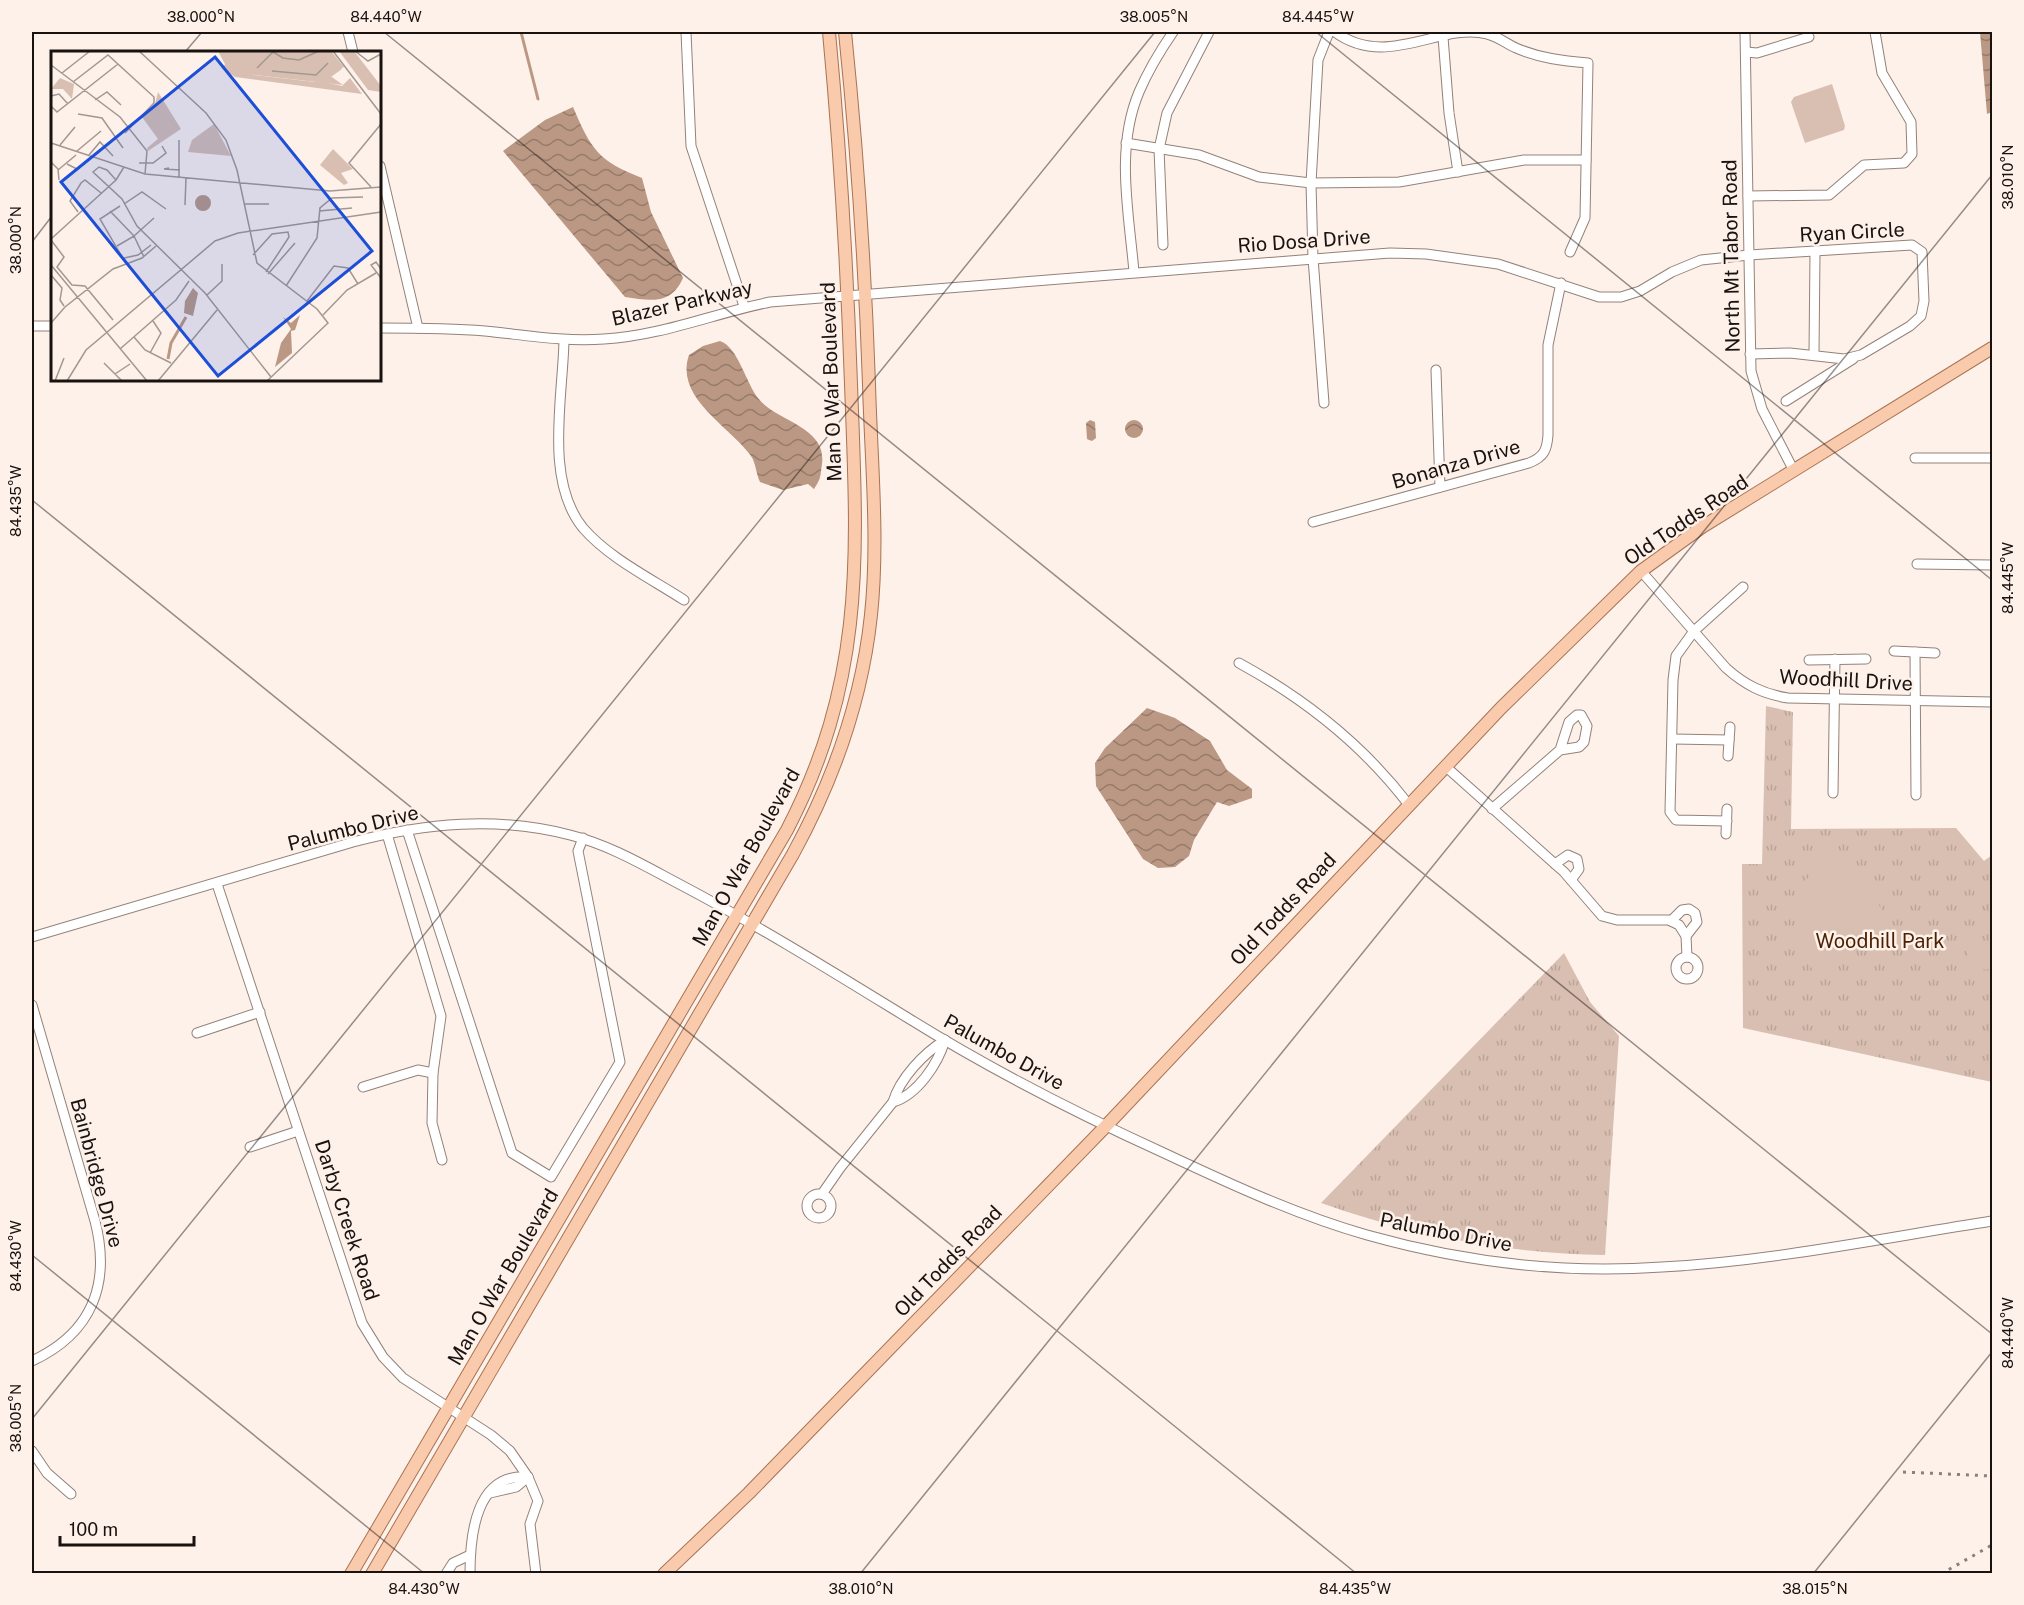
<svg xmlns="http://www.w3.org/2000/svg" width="2024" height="1605" font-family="'Public Sans',sans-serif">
  <defs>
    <pattern id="grass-tufts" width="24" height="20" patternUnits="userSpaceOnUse" patternTransform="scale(1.5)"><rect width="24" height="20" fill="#d9bfb1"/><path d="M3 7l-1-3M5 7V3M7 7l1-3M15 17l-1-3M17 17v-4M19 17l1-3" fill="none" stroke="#baa397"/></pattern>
    <pattern id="water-waves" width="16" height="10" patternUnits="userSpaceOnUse" patternTransform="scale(1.5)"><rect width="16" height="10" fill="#ba9883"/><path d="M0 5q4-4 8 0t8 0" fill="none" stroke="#967b6a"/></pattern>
  </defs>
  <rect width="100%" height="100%" fill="#fdf1ea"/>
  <g fill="url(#grass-tufts)">
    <polygon points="1766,706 1793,712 1791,829 1956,828 1984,861 1992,855 1992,1082 1743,1028 1742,864 1762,864"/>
    <path d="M1564 953 1590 1002 1619 1036 1605 1255C1508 1254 1412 1235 1321 1203Z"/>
  </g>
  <g fill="#d9bfb1">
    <polygon points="1832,84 1845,126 1844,130 1805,143 1791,102 1794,97"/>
    <path d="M1825 855 1865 887 1885 913 1884 925 1858 947 1813 970C1785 926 1791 893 1825 855Z"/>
    <polygon points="1992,947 1992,969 1969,970 1968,948"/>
  </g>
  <g fill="url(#water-waves)">
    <polygon points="1980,32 1992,32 1992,112 1987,114"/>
    <path d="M573 107C591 149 598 161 642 178L651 212 683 278C671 305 651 301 625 297L503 151 545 120Z"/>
    <path d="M720 341C738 347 746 383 758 398 776 422 827 426 822 464 820 476 822 477 814 489L808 484 783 490 760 482C756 474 756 463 751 456 731 427 674 398 689 355L703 346Z"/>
    <circle cx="1134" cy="429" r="9"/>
    <polygon points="1090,420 1095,422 1096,438 1092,441 1087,439 1086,423"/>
    <polygon points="1147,708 1175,718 1210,741 1227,770 1252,789 1252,798 1229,806 1217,802 1194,840 1189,856 1175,867 1158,868 1143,859 1096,786 1095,763 1105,748"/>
  </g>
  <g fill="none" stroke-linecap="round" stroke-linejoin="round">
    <polyline stroke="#ba9883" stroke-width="3" points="521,32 538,99"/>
    <defs>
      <g id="minor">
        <polyline points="348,32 353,52"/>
        <polyline points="686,32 691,146 744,306"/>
        <path d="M1335 32C1387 70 1440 22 1487 34 1497 36 1507 44 1516 48 1539 58 1563 61 1588 63L1585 218 1570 252"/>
        <polyline points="1745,32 1751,371 1762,409 1794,471"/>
        <polyline points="1443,37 1449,113 1458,172"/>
        <polyline points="1746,52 1757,53 1809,37"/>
        <polyline points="1126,143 1199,155 1259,177 1311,183 1318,60 1329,32"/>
        <polyline points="380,166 418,328"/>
        <polyline points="1748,196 1829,195 1864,165 1904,163 1912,154 1911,122 1882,73 1875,32"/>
        <polyline points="1163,245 1159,149 1167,113 1209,32"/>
        <path d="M1134 272C1129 213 1115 149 1139 92 1148 71 1160 51 1173 32"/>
        <polyline points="32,326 52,326"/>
        <path d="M380 328C415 328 450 328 485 331 525 335 564 342 604 339 661 336 715 313 770 302L1390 253 1426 254 1498 264 1599 297H1621L1640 291 1672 272 1701 260 1749 255 1912 245 1922 252 1924 301 1921 316 1910 326 1861 355 1844 359 1790 353 1750 354"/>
        <path d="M564 340C563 397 544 480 583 528 609 558 650 578 684 600"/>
        <polyline points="1814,354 1815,253"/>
        <polyline points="1436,370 1440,487"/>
        <polyline points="1786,401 1853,359"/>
        <polyline points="1324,403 1313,258 1311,183 1399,182 1524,160 1586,160"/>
        <polyline points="1915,458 1992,458"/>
        <path d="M1313 522 1529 463C1544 457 1547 450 1548 435V345L1561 283"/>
        <polyline points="1917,564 1992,565"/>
        <path d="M1641 571 1726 668C1745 685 1763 694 1788 698L1992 702"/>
        <polyline points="1894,651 1935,653"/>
        <polyline points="1915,652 1916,795"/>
        <polyline points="1809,660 1866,659"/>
        <path d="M1239 663C1305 699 1364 746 1409 805"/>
        <polyline points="1673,739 1729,740"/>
        <polyline points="1728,756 1730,727"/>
        <polyline points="1445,766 1564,872 1602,916 1617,920 1669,920 1679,925 1686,936 1687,957"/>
        <polyline points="1833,793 1835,659"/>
        <polyline points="1492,809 1560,750 1579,747 1584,742 1587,726 1581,715 1577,715 1569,722 1560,750"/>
        <polyline points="1727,821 1676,820 1670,812 1673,680 1676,656 1694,631 1743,587"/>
        <polyline points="407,830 512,1153 551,1177 620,1062 578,851 583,838"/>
        <polyline points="387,834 441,1016 433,1073 432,1123 442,1160"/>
        <polyline points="1726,834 1727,809"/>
        <polyline points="1555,864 1568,855 1577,859 1579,869 1571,880"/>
        <polyline points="217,884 362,1323 383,1357 403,1378 491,1435 510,1451 528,1477 538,1501 530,1524 536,1574"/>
        <polyline points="1671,921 1682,910 1689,909 1695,913 1697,922 1686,936"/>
        <path d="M32 937 353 842C425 823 497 816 570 835 610 845 645 866 681 885 759 926 833 972 908 1018 990 1069 1076 1113 1164 1153 1230 1184 1297 1215 1367 1235 1463 1262 1564 1274 1662 1267 1773 1261 1883 1238 1992 1221"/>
        <circle cx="1687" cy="968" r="11"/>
        <path d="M32 1005 95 1221C111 1284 92 1333 32 1361"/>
        <polyline points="197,1033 260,1012"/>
        <polyline points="363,1087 418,1070 433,1073"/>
        <path d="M893 1102C917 1095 938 1064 945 1040"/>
        <polyline points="250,1147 298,1131"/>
        <path d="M822 1194 840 1168 893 1102C900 1078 924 1053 945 1040"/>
        <circle cx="819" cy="1206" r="12"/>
        <polyline points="32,1451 47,1473 71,1494"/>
        <polyline points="490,1493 516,1487 528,1477"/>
        <polyline points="446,1574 453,1563 470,1555"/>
        <path d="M470 1574C470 1534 476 1473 528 1477"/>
      </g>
      <g id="major">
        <path d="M351 1574 787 830C867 676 857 550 851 384 847 266 840 149 829 32"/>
        <path d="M372 1574 793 854C834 779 862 700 871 615 879 539 871 460 869 384 865 266 857 149 845 32"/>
        <polyline points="664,1574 749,1493 1106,1126 1501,708 1641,571 1702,527 1992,348"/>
      </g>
    </defs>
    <use href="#minor" stroke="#948278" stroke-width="11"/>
    <use href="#major" stroke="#a97353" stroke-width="14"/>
    <use href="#minor" stroke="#fff" stroke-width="9"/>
    <use href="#major" stroke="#facaad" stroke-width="12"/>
    <g stroke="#8a817c" stroke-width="3" stroke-dasharray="3 6" stroke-linecap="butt">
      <polyline points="1903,1472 1992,1476"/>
      <polyline points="1941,1574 1992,1545"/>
    </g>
  </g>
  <path fill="none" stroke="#19120f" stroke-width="1.5" stroke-opacity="0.45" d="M384 32 1992 1334M1316 32 1992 580M185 52 202 32M32 242 52 216M32 500 1357 1574M32 1255 425 1574M32 1419 1155 32M860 1574 1992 175M1813 1574 1992 1352"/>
  <g text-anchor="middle" stroke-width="5" stroke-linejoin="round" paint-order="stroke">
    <g font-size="20" fill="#19120f" stroke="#fdf1ea">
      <text transform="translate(1852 232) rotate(-3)" y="7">Ryan Circle</text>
      <text transform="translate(1304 241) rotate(-4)" y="7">Rio Dosa Drive</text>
      <text transform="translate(1731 256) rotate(-91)" y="7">North Mt Tabor Road</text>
      <text transform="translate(682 303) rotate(-13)" y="7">Blazer Parkway</text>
      <text transform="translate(831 382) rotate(-92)" y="7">Man O War Boulevard</text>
      <text transform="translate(1456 464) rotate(-16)" y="7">Bonanza Drive</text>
      <text transform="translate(1686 520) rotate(-34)" y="7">Old Todds Road</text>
      <text transform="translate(1846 680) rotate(3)" y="7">Woodhill Drive</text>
      <text transform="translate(353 828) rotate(-14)" y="7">Palumbo Drive</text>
      <text transform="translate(746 857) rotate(-61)" y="7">Man O War Boulevard</text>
      <text transform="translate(1283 909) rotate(-47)" y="7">Old Todds Road</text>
      <text transform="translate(1004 1052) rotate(29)" y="7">Palumbo Drive</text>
      <text transform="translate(97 1173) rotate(75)" y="7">Bainbridge Drive</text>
      <text transform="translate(347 1220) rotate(72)" y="7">Darby Creek Road</text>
      <text transform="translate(1446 1232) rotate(11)" y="7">Palumbo Drive</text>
      <text transform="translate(948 1261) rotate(-46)" y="7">Old Todds Road</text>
      <text transform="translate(503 1277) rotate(-60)" y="7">Man O War Boulevard</text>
    </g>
    <g font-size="20" fill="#4c1f00" stroke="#fdf1ea">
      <text x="1880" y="948">Woodhill Park</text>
    </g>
  </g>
  <g transform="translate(51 51)">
    <rect width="330" height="330" fill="#fdf1ea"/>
    <path d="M167 0H280L293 16 278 24 292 34 204 24 176 17ZM288 0H303L330 35V41L317 39ZM9 27 23 33 21 48 12 38H0ZM107 41 130 78 97 100 96 97 107 88 91 66 104 53ZM163 73 180 105 137 101 141 89ZM282 98 302 118 290 122 297 132 293 134 269 114Z" fill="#d9bfb1"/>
    <path d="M208 0H212L202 11 204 16 201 13 196 19 203 24 264 31 287 15 291 18 273 31 291 35 299 27 311 43 184 26 171 17 176 11 181 16 194 12 196 6Z" fill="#d9bfb1"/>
    <path d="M173 0H188L191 11 180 16Z" fill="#d9bfb1"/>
    <path d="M144 152a8 8 0 1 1 16 0a8 8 0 1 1-16 0ZM142 237 147 242 142 265 133 262 134 250ZM249 264 244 279 240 280 241 302 224 316 230 292 240 278 232 266 240 272Z" fill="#ba9883"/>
    <path fill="none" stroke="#ba9883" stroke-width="3" d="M117 308 120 292 135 266"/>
    <path fill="none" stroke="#a29892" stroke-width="1.5" d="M88 0 155 62 175 89 186 119 206 212 266 258 277 272 216 330M282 0 330 63M304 0 317 10 330 3M222 1 232 7 248 9 268 0M0 14 69 66 96 100 94 123M206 17 222 1M221 20 265 24 277 12M11 22 39 0M22 31 57 4 103 46V52L74 82M0 45 8 43 17 53M44 49 56 41 70 54M0 55 6 61 67 13M27 63 51 67 72 97M128 89V127M0 92 94 123 279 140 330 136M9 94 24 76M26 100 50 80M38 104 49 91 62 105M0 111 7 118 8 129M88 112H102L115 102 111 95M16 113 26 118 35 111M118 117 113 118 129 119M7 119 25 104M65 129 56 119 48 116 42 121 71 148 86 175 154 242 220 326M320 136 298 112 330 73M73 153 91 141 115 158M193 153H218M134 154 135 127M69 155 49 168 74 211M59 160 83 185 103 167M268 160 301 157M27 161 19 150 30 132 34 129 50 142M0 188 65 129 73 116M0 189 13 206 6 216 21 234 34 235 62 269M66 195 83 185 93 206M202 204 221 183 237 181 238 186 215 221M73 207 87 204 100 194M0 214 96 330M330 218 325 211 320 214 330 227M217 223 244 192M0 224 11 237 9 249 13 255M235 235 266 187 269 157 281 147 312 146M156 244 171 230V213M256 250 283 215 297 217 307 233M272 264 296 239 325 222M0 272 14 256 62 218 91 207 105 195M83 286 94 299 120 312M69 298 125 249 138 230M99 302 110 282 102 270M53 312 71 330M64 323 79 313M4 330 13 307M16 330 35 299 164 190 187 182 330 161M107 330 166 259"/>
    <path fill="#1d4ed8" fill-opacity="0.15" stroke="#1d4ed8" stroke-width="3" d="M164 6 321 200 167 325 10 131Z"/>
    <rect width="330" height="330" fill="none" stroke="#19120f" stroke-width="3"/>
  </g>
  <rect width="2024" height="1605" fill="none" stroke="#fdf1ea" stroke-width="66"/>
  <path d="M60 1536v9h134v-9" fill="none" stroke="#19120f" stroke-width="3"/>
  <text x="69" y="1536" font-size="18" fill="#19120f" stroke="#fdf1ea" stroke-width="4.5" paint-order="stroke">100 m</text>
  <rect x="33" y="33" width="1958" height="1539" fill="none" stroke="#19120f" stroke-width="2"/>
  <g font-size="15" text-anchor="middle" fill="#19120f">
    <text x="201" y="22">38.000°N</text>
    <text x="386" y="22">84.440°W</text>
    <text x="1154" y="22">38.005°N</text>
    <text x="1318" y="22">84.445°W</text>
    <text transform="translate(2008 177) rotate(-90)" y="5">38.010°N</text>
    <text transform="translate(16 240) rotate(-90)" y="5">38.000°N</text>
    <text transform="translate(16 501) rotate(-90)" y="5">84.435°W</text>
    <text transform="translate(2008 578) rotate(-90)" y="5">84.445°W</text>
    <text transform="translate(16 1256) rotate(-90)" y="5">84.430°W</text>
    <text transform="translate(2008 1333) rotate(-90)" y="5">84.440°W</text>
    <text transform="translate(16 1418) rotate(-90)" y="5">38.005°N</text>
    <text x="424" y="1594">84.430°W</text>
    <text x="861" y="1594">38.010°N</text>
    <text x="1355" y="1594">84.435°W</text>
    <text x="1815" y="1594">38.015°N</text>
  </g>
</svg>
